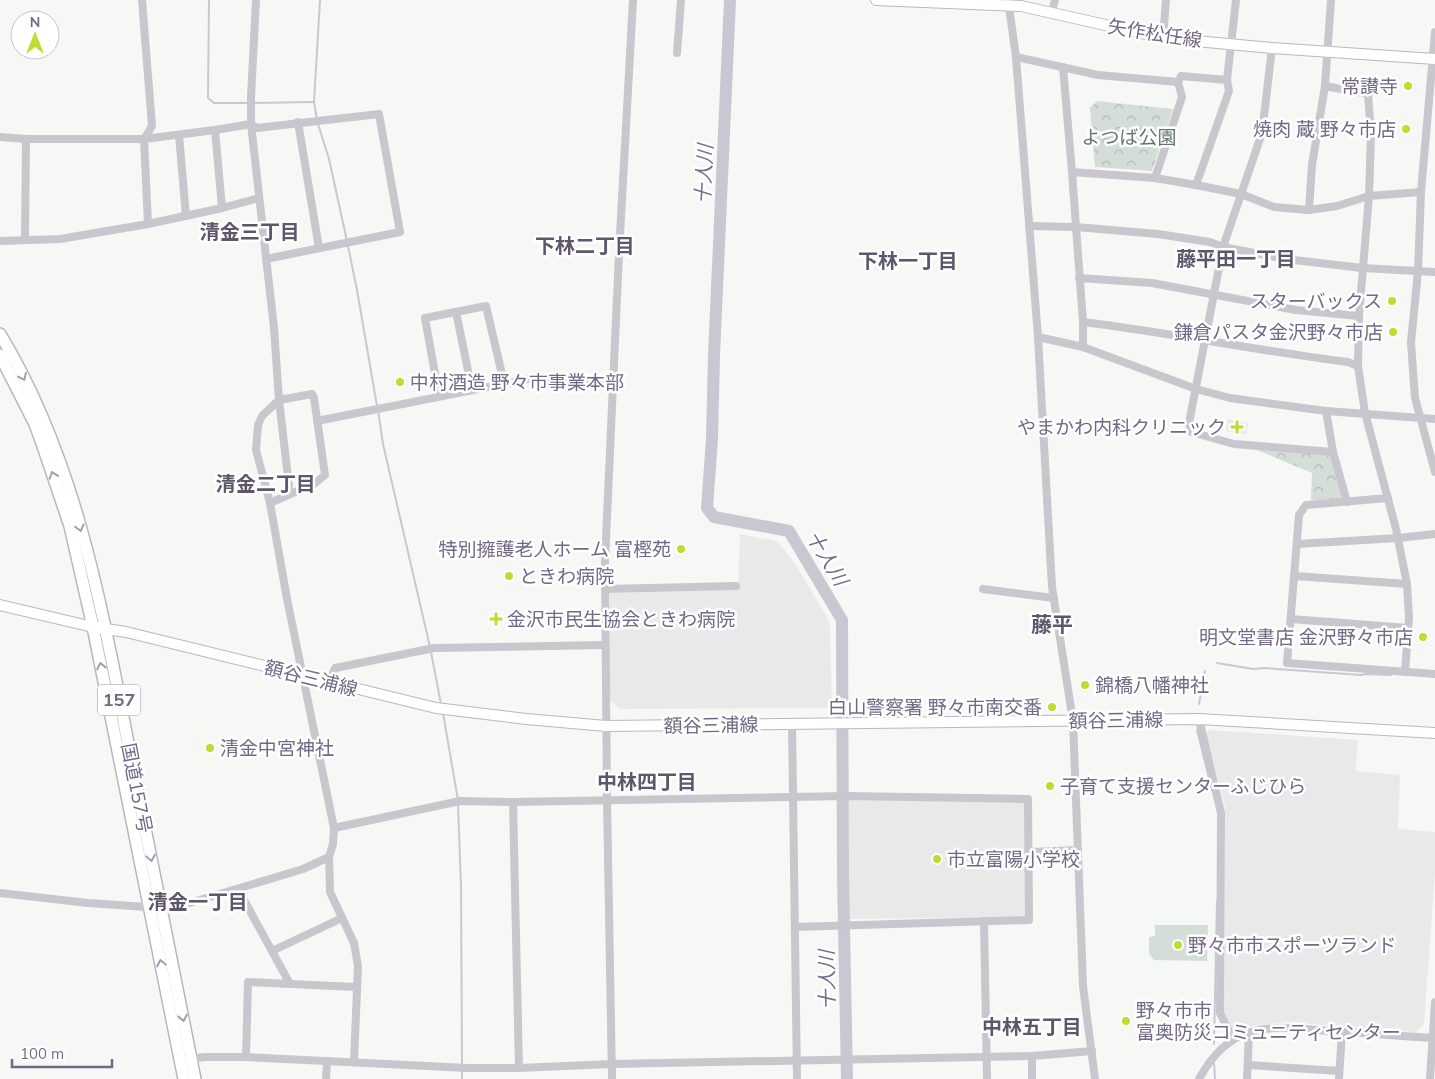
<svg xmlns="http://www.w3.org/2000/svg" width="1435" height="1079" font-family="Mulish,'Noto Sans JP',sans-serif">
  <defs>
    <pattern id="park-crowns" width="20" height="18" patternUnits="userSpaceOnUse" patternTransform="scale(1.25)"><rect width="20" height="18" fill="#d5ddd9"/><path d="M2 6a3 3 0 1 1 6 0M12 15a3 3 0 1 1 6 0" fill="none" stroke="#b1b7b6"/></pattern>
  </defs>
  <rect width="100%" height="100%" fill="#f5f8f5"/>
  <g fill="#e8e9e8">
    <polygon points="1228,419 1248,423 1246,434 1226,431"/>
    <polygon points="740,534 776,541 783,548 796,565 828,619 830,625 832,708 620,709 610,701 610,593 738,590"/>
    <polygon points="1209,730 1358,740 1355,771 1400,775 1398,829 1435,832 1435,872 1424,1024 1416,1032 1285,1022 1247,1027 1235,1033 1224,1013 1225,806 1206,734"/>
    <polygon points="849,799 1026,802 1027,917 849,919"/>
  </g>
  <g fill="url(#park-crowns)">
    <polygon points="1097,101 1173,109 1152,171 1095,167 1090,108"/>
    <polygon points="1252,448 1331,454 1342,499 1311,500 1312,473"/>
  </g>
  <polygon fill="#d5ddd9" points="1155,925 1208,925 1207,961 1154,960 1149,954 1149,937 1155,936"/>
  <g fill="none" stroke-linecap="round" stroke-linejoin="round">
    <g stroke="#c9c7d2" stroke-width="2">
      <polyline points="209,0 208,98 214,103 249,103"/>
      <polyline points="254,103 314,102"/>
      <polyline points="317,120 314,102 320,0"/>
      <polyline points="318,124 329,159 347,241"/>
      <polyline points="348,246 357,290 377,406"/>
      <polyline points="378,410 383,444 430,647"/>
      <polyline points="431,652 441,704"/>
      <polyline points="1217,663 1253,669 1264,668 1361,675 1365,674 1391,675"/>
      <polyline points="1199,704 1205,671"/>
      <polyline points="443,713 458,800"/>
      <polyline points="1197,730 1212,790"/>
      <polyline points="458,805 461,885 462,1065"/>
      <polyline points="1214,1044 1217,902"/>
      <polyline points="1214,1063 1215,1079"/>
      <polyline points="462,1069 462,1079"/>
    </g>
    <polyline stroke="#c9c7d2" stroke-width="12" points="730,0 714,355 712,439 707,508 714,517 789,531 842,620 843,875 847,1079"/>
    <defs>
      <g id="major">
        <polyline points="876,0 1021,6 1163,38 1272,48 1435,59"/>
        <polyline points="0,605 93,627 126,632 436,708 526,719 606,726 1199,719 1435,733"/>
      </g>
      <g id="highway">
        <path d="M0 334C75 458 101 603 128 743 150 855 172 967 195 1079"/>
        <polyline points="0,355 35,424 43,446 70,526 93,627 184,1079"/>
      </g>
    </defs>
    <use href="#major" stroke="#bab7bf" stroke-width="12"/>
    <use href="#highway" stroke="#b9b7bd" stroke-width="14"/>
    <g stroke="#c9c6cd" stroke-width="8">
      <polyline points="142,0 152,126 144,139 148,224 222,208 259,198"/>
      <polyline points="1008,0 1016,57 1038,337 1052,587 1073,721 1083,986 1095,1079"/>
      <polyline points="1236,0 1227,80 1229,91 1196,185 1155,178 1072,172 1083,322 1083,347 1196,389 1230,398 1326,411 1435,419"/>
      <polyline points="1051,14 1055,0"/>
      <polyline points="1435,32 1421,192 1418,271 1411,342 1415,398 1435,472"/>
      <polyline points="1163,38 1166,0"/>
      <polyline points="1272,48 1262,133 1223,247 1189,423 1191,432 1234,444 1333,452"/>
      <polyline points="677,53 681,0"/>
      <polyline points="1016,57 1098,75 1178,82 1181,76 1227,80"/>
      <polyline points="1063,67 1072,172"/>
      <polyline points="1325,86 1368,94 1371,134 1369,196 1359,316 1358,366 1365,413 1396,529 1407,584 1409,618 1405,672"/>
      <polyline points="298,122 319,248"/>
      <polyline points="179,135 186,216"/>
      <polyline points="0,137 26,139 144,139 215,130"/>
      <polyline points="1155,178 1182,97 1178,82"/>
      <polyline points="1196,185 1241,194 1274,207 1309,210 1337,206 1369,196 1421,192"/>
      <polyline points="222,208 215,130 251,124 257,128 379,114 400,232 266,259"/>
      <polyline points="1309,210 1312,165 1325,86 1331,0"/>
      <polyline points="1029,226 1076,227 1158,234 1210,242 1223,247 1286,259 1362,268 1435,272"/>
      <polyline points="25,239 26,139"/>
      <polyline points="0,241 60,239 148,224"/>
      <polyline points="1079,278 1152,283 1296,310 1359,316"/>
      <polyline points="456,312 472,390"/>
      <path d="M1083 322C1172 333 1259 351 1348 362L1358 366"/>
      <polyline points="1038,337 1083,347"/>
      <polyline points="439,396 425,318 486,306 504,383"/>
      <polyline points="1326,411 1333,452 1347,502"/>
      <polyline points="317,421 534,378 613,382"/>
      <polyline points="1388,498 1306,505 1299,515 1287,663 1435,674"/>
      <polyline points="270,503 288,495 289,486 279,400 312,394 314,398 325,475 314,484 288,495"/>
      <polyline points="1297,544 1398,538 1435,534"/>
      <polyline points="1295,576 1407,584"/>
      <polyline points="605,589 736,586"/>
      <polyline points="983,589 1054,598"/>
      <polyline points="1291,619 1408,628"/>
      <polyline points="329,682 335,668 434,648 605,645"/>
      <polyline points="1199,719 1221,813 1220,1013 1233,1039"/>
      <polyline points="792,724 797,1079"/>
      <polyline points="513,802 519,1068"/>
      <polyline points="334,828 460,801 513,802 847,796 1028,799 1029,920 795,927"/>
      <polyline points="1030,852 1078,850"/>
      <polyline points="329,857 330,892 354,943 358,966 354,1062"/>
      <polyline points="238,889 290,984 248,982 246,1057"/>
      <polyline points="0,893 88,903 161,908 183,905 303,869 329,857 333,844 334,828 287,599 270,503 256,450 258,425 262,416 279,400 274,328 251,124 251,97 256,0"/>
      <polyline points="984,921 987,1079"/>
      <polyline points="272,951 342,918"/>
      <polyline points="290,984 357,987"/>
      <polyline points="1032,1056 1032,1079"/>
      <polyline points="191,1059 204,1057 246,1057 467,1068 519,1068 612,1064 1032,1056 1092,1051"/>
      <polyline points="1248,1065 1339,1071"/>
      <polyline points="326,1079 327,1061"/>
      <polyline points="612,1079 607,800 605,561 619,253 633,0"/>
      <path d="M1199 1079C1210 1059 1225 1040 1248 1033 1273 1024 1302 1029 1328 1031 1364 1033 1399 1036 1435 1038"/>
      <polyline points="1247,1079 1249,1032"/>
      <polyline points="1339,1079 1342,1032"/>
      <polyline points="1430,1079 1435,1002"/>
    </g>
    <use href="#major" stroke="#fff" stroke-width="10"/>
    <use href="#highway" stroke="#fff" stroke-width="11"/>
  </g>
  <defs><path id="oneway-chevron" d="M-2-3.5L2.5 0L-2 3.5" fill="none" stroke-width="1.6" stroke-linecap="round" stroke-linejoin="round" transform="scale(1.25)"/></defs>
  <g stroke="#a49db0">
    <use href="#oneway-chevron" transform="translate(23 377) rotate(64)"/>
    <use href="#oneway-chevron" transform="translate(53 475) rotate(-109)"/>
    <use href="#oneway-chevron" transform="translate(80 528) rotate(75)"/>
    <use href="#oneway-chevron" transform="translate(101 666) rotate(-101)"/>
    <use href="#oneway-chevron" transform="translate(151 858) rotate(79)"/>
    <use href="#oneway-chevron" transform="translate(161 963) rotate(-101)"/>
    <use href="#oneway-chevron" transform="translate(183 1018) rotate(79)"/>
  </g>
  <g fill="#bedc31" stroke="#fff" stroke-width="2">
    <circle cx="1408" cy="86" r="5"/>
    <circle cx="1406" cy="129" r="5"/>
    <circle cx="1392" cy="301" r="5"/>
    <circle cx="1393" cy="332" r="5"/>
    <circle cx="400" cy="382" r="5"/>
    <path d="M1234.5 419.5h5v5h5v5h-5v5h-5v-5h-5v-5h5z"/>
    <circle cx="681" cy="549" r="5"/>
    <circle cx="509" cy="576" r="5"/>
    <path d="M493.5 611.5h5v5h5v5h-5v5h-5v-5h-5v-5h5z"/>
    <circle cx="1423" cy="637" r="5"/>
    <circle cx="1085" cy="685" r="5"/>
    <circle cx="1052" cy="707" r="5"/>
    <circle cx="210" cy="748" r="5"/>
    <circle cx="1050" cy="786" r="5"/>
    <circle cx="937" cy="859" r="5"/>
    <circle cx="1178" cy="945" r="5"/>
    <circle cx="1126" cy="1021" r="5"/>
  </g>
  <g text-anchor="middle" stroke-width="5" stroke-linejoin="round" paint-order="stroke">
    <rect fill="#fff" stroke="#9d95aa" stroke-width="1" x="98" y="684.5" width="42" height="31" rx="4"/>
    <g font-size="18" font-weight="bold" fill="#736885">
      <text x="119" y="706">157</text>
    </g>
    <g font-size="19" fill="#736885" stroke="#fff">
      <text transform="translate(1155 33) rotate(9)" y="7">矢作松任線</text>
      <text transform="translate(311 678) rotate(14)" y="7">額谷三浦線</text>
      <text transform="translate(1116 720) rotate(-1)" y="7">額谷三浦線</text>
      <text transform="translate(711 725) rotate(-1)" y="7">額谷三浦線</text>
      <text transform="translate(137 788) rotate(79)" y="7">国道157号</text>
    </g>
    <g font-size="19" fill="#736885" stroke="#fff" text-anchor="start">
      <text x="1398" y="93" text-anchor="end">常讃寺</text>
      <text x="1396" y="136" text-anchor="end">焼肉 蔵 野々市店</text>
      <text x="1382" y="308" text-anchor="end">スターバックス</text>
      <text x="1383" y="339" text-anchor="end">鎌倉パスタ金沢野々市店</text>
      <text x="410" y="389">中村酒造 野々市事業本部</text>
      <text x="1226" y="434" text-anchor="end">やまかわ内科クリニック</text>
      <text x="671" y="556" text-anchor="end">特別擁護老人ホーム 富樫苑</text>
      <text x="519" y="583">ときわ病院</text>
      <text x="507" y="626">金沢市民生協会ときわ病院</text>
      <text x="1413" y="644" text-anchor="end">明文堂書店 金沢野々市店</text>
      <text x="1095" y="692">錦橋八幡神社</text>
      <text x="1042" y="714" text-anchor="end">白山警察署 野々市南交番</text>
      <text x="220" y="755">清金中宮神社</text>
      <text x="1060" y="793">子育て支援センターふじひら</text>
      <text x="947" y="866">市立富陽小学校</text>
      <text x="1188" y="952">野々市市スポーツランド</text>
      <text x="1136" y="1017">野々市市<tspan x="1136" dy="22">富奥防災コミュニティセンター</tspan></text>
    </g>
    <g font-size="19" fill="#637772" stroke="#fff">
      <text x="1129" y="144">よつば公園</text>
    </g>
    <g font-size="20" font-style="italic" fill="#756f8e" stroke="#fff">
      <text transform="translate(704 174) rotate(-87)" y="7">十人川</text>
      <text transform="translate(827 558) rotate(59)" y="7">十人川</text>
      <text transform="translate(827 980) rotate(-91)" y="7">十人川</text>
    </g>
    <g font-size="20" font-weight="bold" fill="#5e566a" stroke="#fff">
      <text x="250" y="239">清金三丁目</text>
      <text x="585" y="253">下林二丁目</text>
      <text x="1236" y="266">藤平田一丁目</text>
      <text x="908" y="268">下林一丁目</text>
      <text x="266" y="491">清金二丁目</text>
      <text x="647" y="789">中林四丁目</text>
      <text x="198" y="909">清金一丁目</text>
      <text x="1032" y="1034">中林五丁目</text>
    </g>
    <g font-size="21" font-weight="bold" fill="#5e566a" stroke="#fff">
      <text x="1052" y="632">藤平</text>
    </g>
  </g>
  <g transform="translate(35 35)"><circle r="24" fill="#ffffff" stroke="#c7c3ce"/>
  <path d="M0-4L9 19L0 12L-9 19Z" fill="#bedc31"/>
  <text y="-8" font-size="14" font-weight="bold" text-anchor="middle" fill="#736885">N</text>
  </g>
  <path d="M12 1059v8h100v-8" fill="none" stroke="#736885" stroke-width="2.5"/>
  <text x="20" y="1059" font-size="15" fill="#736885" stroke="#ffffff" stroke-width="4" paint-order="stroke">100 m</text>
</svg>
